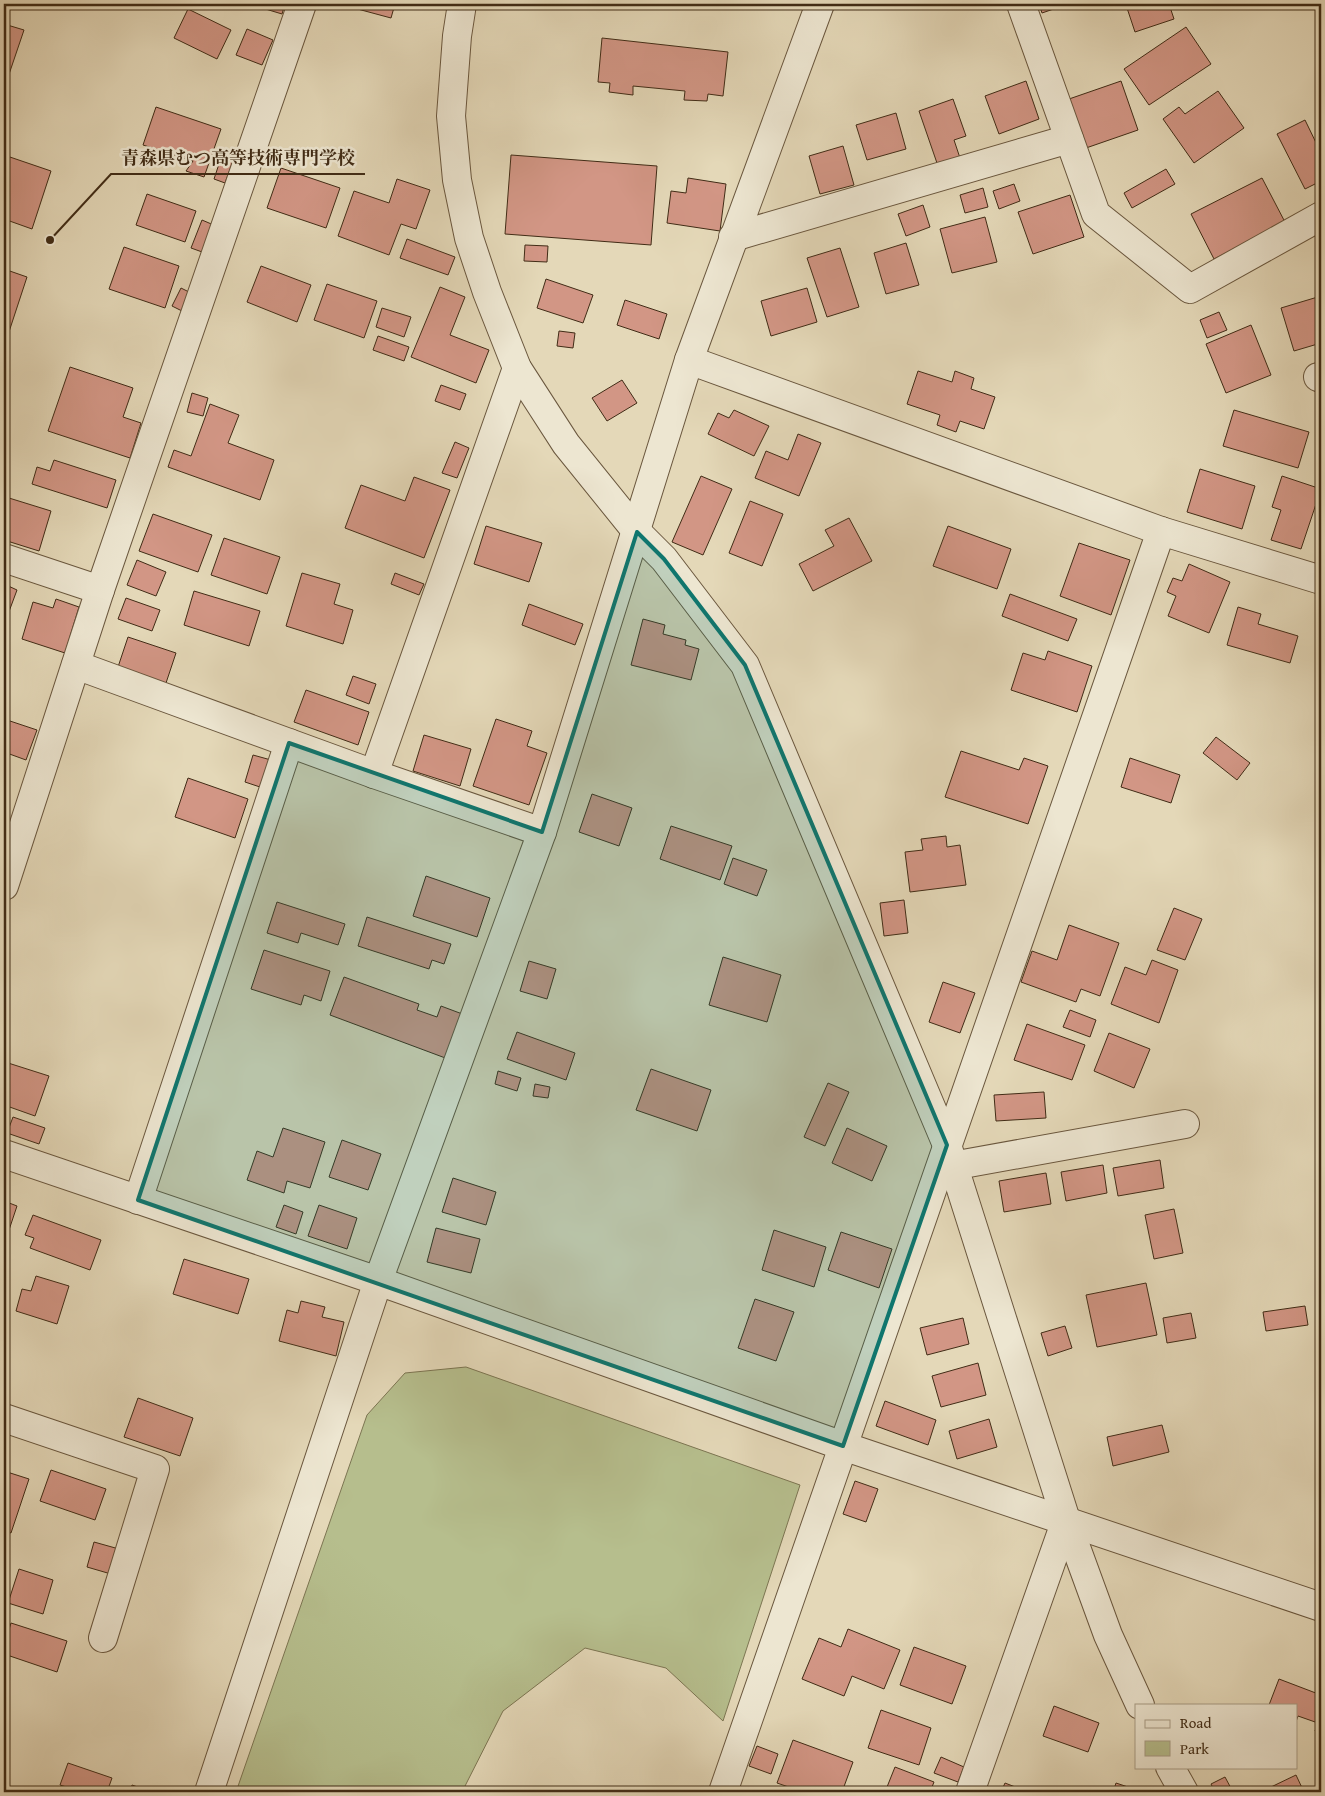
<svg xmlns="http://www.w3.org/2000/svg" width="1325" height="1796" font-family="'Gentium Book Plus','Noto Serif JP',serif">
  <rect width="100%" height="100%" fill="#e4d8b8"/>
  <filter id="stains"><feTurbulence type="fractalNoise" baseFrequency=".004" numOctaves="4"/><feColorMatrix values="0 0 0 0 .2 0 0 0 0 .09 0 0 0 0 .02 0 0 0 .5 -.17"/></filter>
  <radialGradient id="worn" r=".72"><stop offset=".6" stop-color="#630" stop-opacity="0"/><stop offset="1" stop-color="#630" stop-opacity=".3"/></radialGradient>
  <polygon fill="#b6be8d" stroke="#7c7552" points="466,1367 800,1485 723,1721 666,1668 585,1648 503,1711 462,1792 236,1792 367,1415 405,1373"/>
  <g fill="#d29685" stroke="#412c16">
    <polygon points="249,4 285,4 282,14"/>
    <polygon points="339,4 395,4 391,18"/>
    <polygon points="1039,4 1068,4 1042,13"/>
    <polygon points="1129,4 1169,4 1174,19 1135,32 1126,5"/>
    <polygon points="188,9 231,30 217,59 174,38"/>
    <polygon points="4,24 24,30 4,89"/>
    <polygon points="1186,27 1211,64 1149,105 1124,69"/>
    <polygon points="247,29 273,40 262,65 236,55"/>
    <polygon points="602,38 728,52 723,96 708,94 707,101 684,100 685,91 633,86 633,95 609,92 610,83 598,82"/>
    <polygon points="1026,81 1039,119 999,134 985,96"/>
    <polygon points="1121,81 1138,130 1086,148 1069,99"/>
    <polygon points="1218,91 1244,128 1194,163 1163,119 1179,107 1185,114"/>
    <polygon points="953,99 966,136 954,140 960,158 938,166 919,111"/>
    <polygon points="156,107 221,129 204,177 186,171 193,161 143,145"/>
    <polygon points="896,113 906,149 867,160 856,125"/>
    <polygon points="1305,120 1321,153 1321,181 1305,189 1277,134"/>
    <polygon points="843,146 854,185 820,194 809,156"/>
    <polygon points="224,149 236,153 225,183 214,179"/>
    <polygon points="4,155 51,171 32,229 4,219"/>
    <polygon points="511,155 657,166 651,245 505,234"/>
    <polygon points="281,168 340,188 326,228 267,208"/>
    <polygon points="1166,169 1175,184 1132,208 1124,193"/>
    <polygon points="688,178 726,184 720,231 667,223 671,191 686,193"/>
    <polygon points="1262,178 1286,224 1214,259 1191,214"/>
    <polygon points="397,179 430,190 416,229 401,224 389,255 338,236 354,191 389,203"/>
    <polygon points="1014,184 1020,201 999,209 993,191"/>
    <polygon points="983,188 988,207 965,213 960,195"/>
    <polygon points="147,194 196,211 185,242 136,225"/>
    <polygon points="1070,195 1084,237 1033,254 1018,212"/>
    <polygon points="923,205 930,227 906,236 898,214"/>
    <polygon points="985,217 997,262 952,273 940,229"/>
    <polygon points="202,220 216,226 205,253 191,248"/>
    <polygon points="407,239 455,257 448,275 400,258"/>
    <polygon points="906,243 919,285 886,294 874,253"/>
    <polygon points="525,245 548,246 547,262 524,261"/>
    <polygon points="124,247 179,266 165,308 109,289"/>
    <polygon points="840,248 859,307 827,317 807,258"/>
    <polygon points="261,266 311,285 297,322 247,302"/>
    <polygon points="4,269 27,277 4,347"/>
    <polygon points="546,279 593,295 583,323 537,308"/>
    <polygon points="327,284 377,301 364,338 314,320"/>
    <polygon points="440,287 465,297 450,335 489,350 476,383 411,357"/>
    <polygon points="181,288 195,295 186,313 172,306"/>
    <polygon points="807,288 817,322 771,336 761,301"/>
    <polygon points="1321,296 1321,343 1294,351 1281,308"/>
    <polygon points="625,300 667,314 659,339 617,325"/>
    <polygon points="382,308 411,317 404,337 376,327"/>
    <polygon points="1219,312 1227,330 1207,338 1200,320"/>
    <polygon points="1251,325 1271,375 1226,393 1206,344"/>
    <polygon points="559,331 575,333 573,348 557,346"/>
    <polygon points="378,336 409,347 404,361 373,350"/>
    <polygon points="70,367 133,388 123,417 141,423 130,458 48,431"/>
    <polygon points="918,371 952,382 955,371 974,378 971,389 995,397 984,429 960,421 956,432 937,425 940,415 907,404"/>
    <polygon points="622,380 637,403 607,421 592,398"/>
    <polygon points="441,385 466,394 460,410 435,401"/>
    <polygon points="192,393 208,398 203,416 187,412"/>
    <polygon points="210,404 239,415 228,443 274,460 260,500 168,467 174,450 191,456"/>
    <polygon points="734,410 769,426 754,456 708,434 718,413 729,418"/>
    <polygon points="1234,410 1309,432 1298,468 1223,446"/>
    <polygon points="798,434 821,443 799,496 755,478 766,451 788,460"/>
    <polygon points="455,442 469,448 457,478 442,473"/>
    <polygon points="54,460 116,480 107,508 32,484 37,467 50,471"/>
    <polygon points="1200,469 1255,486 1242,529 1187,512"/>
    <polygon points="701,476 732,489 703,555 672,542"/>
    <polygon points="1282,476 1321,489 1301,549 1271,540 1281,510 1272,507"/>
    <polygon points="414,477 450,490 424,558 345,528 361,485 405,501"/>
    <polygon points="9,498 51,511 39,551 4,540 4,516"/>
    <polygon points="750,501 783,514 762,566 729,553"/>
    <polygon points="153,514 212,535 198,572 139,551"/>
    <polygon points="849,518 872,561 813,591 799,564 834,546 825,530"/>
    <polygon points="486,526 542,543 529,582 474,564"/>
    <polygon points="948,526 1011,549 997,589 933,566"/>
    <polygon points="224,538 280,557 267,594 211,575"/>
    <polygon points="1079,543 1130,560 1111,615 1060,596"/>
    <polygon points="137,560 166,572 156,596 127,585"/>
    <polygon points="1189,564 1230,582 1209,633 1168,616 1176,596 1167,592 1173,578 1182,581"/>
    <polygon points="302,573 340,584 334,604 353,610 343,644 286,626"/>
    <polygon points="395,573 424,584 419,595 391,584"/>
    <polygon points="4,584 17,590 4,625"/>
    <polygon points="194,591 260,611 249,646 184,625"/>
    <polygon points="1010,594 1077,619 1068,641 1002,616"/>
    <polygon points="126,598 160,610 152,631 118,619"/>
    <polygon points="56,599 79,607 65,653 22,639 33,602 53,608"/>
    <polygon points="529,604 583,624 575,645 522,625"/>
    <polygon points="1238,607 1261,614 1258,624 1298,636 1290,663 1227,645"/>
    <polygon points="643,619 665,625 663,634 686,640 685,645 699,649 691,680 631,665"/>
    <polygon points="128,637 176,653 166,683 118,667"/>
    <polygon points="1048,651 1092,666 1077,712 1011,690 1023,653 1045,660"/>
    <polygon points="353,676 376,684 369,704 346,695"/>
    <polygon points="306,690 369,712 358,745 294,722"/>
    <polygon points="4,719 37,730 26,760 4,752"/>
    <polygon points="496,719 532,731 527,746 547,753 529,805 473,786"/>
    <polygon points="424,735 471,749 460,786 413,771"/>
    <polygon points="1216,737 1250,763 1237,780 1203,753"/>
    <polygon points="961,751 1019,770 1024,758 1048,766 1028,824 945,797"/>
    <polygon points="253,755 271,760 263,788 245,782"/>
    <polygon points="1130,758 1180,775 1171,803 1121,787"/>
    <polygon points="188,778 248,799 235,838 175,817"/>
    <polygon points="592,794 632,808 619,846 579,832"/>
    <polygon points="4,819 12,821 4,844"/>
    <polygon points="671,826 732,846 720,880 660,859"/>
    <polygon points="946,836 947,847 960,845 966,885 910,892 905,852 923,850 921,839"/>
    <polygon points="733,858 767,870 757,896 724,884"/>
    <polygon points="426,876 490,898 477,937 413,916"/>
    <polygon points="904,900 908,933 884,936 880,903"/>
    <polygon points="277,902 345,924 338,945 301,933 298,943 267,933"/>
    <polygon points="1174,908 1202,919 1185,960 1157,950"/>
    <polygon points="367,917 451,944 444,964 432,960 429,969 358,946"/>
    <polygon points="1069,925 1119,943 1100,996 1081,989 1076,1002 1021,982 1032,951 1057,960"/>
    <polygon points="264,950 330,971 321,1001 304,995 301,1005 251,989"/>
    <polygon points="723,957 781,975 767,1022 709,1005"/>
    <polygon points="1152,960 1178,970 1159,1023 1111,1004 1125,967 1146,975"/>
    <polygon points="529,961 556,969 547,999 520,991"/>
    <polygon points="344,977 419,1004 417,1010 437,1017 441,1006 465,1015 448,1059 330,1015"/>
    <polygon points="943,982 975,993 960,1033 929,1022"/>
    <polygon points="1070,1010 1096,1020 1090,1037 1063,1027"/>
    <polygon points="1027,1024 1085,1045 1072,1080 1014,1060"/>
    <polygon points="517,1032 575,1053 566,1080 507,1059"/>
    <polygon points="1109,1033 1150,1049 1134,1088 1094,1071"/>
    <polygon points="4,1046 9,1048 5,1062 49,1076 35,1116 4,1105"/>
    <polygon points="651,1069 711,1090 697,1131 636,1110"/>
    <polygon points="498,1071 521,1078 517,1091 495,1084"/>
    <polygon points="828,1083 849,1092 825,1146 804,1137"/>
    <polygon points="535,1084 550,1087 548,1098 533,1096"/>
    <polygon points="1044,1092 1046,1118 996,1121 994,1095"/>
    <polygon points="13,1117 45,1128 39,1144 7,1133"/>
    <polygon points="283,1128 325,1142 310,1188 287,1181 284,1193 247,1180 257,1151 273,1157"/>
    <polygon points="847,1128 887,1146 872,1181 832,1163"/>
    <polygon points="342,1140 381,1154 368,1190 329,1177"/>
    <polygon points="1160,1160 1164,1188 1118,1196 1113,1168"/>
    <polygon points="1103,1165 1107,1193 1066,1201 1061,1172"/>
    <polygon points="1046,1173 1051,1204 1004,1212 999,1181"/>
    <polygon points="453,1178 496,1192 486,1225 442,1212"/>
    <polygon points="4,1201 17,1206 4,1245"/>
    <polygon points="284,1205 303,1212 296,1234 276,1227"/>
    <polygon points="319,1205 357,1218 347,1249 308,1236"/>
    <polygon points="1174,1209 1183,1253 1154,1259 1145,1215"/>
    <polygon points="33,1215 101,1240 90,1270 30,1248 34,1238 25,1235"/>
    <polygon points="436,1228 480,1239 471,1273 427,1262"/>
    <polygon points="774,1230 826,1247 814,1287 762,1270"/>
    <polygon points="841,1232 892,1249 879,1288 828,1270"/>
    <polygon points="184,1259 249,1279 238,1314 173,1294"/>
    <polygon points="36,1276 69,1286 57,1324 16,1311 22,1289 31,1291"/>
    <polygon points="1146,1283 1157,1335 1097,1347 1086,1295"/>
    <polygon points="755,1299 794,1312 776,1361 738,1348"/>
    <polygon points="301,1301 325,1307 322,1317 344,1322 336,1356 279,1341 287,1310 298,1313"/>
    <polygon points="1305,1306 1308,1325 1266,1331 1263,1312"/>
    <polygon points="1191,1313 1196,1338 1167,1343 1163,1318"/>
    <polygon points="963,1318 969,1344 927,1355 920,1328"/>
    <polygon points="1065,1326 1072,1348 1048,1356 1041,1333"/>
    <polygon points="978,1363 986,1395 941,1407 932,1376"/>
    <polygon points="138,1398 193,1418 180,1456 124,1437"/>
    <polygon points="885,1401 936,1420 928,1445 876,1426"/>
    <polygon points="989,1419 997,1447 957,1459 949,1431"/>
    <polygon points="1162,1425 1169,1452 1113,1466 1107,1437"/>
    <polygon points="51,1470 106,1489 95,1520 40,1501"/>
    <polygon points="4,1471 29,1479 11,1533 4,1531"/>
    <polygon points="855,1481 878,1489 866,1522 843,1514"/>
    <polygon points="94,1542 119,1549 111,1574 87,1567"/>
    <polygon points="19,1569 53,1580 43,1614 8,1603"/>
    <polygon points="11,1623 67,1641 57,1672 4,1654 4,1646"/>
    <polygon points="848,1629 900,1650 884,1689 852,1676 844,1696 802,1679 819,1638 841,1647"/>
    <polygon points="914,1647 966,1666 952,1704 900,1685"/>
    <polygon points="1279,1679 1321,1695 1321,1733 1315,1731 1318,1723 1298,1716 1296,1722 1296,1705 1269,1705"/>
    <polygon points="1054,1706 1099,1723 1088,1752 1043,1736"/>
    <polygon points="881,1710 931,1728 919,1765 868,1748"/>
    <polygon points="793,1740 853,1762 842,1792 803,1792 777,1783"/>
    <polygon points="757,1746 778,1754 771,1774 749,1766"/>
    <polygon points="941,1757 964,1767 958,1782 934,1773"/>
    <polygon points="68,1763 112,1778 107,1792 75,1792 76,1790 60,1785"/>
    <polygon points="895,1767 934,1782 930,1792 885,1792"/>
    <polygon points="1296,1775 1304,1792 1274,1792 1271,1787"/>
    <polygon points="1225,1777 1233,1792 1215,1792 1211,1784"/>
    <polygon points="1005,1783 1028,1792 1001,1792"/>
    <polygon points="1116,1783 1143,1792 1113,1792"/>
    <polygon points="132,1785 152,1792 130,1792"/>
  </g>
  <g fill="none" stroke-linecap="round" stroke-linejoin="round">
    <defs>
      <g id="minor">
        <polyline points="462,4 457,36 451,116 457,180 469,238 487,292 517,368 566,444 637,532 664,559 745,665 947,1145 1066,1520 1108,1635 1140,1705"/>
        <polyline points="1021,4 1096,214 1190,289 1321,216"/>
        <polyline points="733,237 1069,139"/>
        <polyline points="689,360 1161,531 1321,580"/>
        <polyline points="1318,377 1321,378"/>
        <polyline points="4,558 100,590"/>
        <polyline points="76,665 374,774 542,832"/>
        <polyline points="374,774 517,368"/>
        <polyline points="4,886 100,590 302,4"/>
        <polyline points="4,1154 378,1281 843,1446 1321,1607"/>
        <polyline points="952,1166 1185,1124"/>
        <polyline points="138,1200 289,743"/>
        <polyline points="4,1418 155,1469 103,1638"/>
        <polyline points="1170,1767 1184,1792"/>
        <polyline points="209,1792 378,1281 542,832 689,360 820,4"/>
        <polyline points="723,1792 1161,531"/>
        <polyline points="970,1792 1066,1520"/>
      </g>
    </defs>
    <use href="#minor" stroke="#6a573e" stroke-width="30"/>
    <use href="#minor" stroke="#ede6d1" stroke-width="28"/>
  </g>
  <path fill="#0f766e" fill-opacity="0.2" stroke="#0f766e" stroke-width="4" stroke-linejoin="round" d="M637 532 664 559 745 665 947 1145 843 1446 138 1200 289 743 542 832Z"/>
  <path fill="none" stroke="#412c16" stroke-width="2" d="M50 240L111 174H365"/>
  <circle fill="#412c16" stroke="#ede6d1" stroke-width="2" cx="50" cy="240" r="5"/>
  <g font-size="18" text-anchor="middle" font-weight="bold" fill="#412c16" stroke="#ede6d1" stroke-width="5" stroke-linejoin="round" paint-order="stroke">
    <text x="238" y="164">青森県むつ高等技術専門学校</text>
  </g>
  <rect width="1325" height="1796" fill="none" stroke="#e4d8b8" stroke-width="20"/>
  <rect x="5" y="5" width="1315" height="1786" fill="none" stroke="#412c16" stroke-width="2.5"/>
  <rect x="10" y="10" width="1305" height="1776" fill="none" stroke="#412c16"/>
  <rect x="1135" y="1704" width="162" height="65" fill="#ede6d1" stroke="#a89c86"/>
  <rect x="1145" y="1720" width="25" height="8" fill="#ede6d1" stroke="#a89c86"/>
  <text x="1180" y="1728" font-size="15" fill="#412c16">Road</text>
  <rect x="1145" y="1741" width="25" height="15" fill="#b6be8d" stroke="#a89c86"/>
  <text x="1180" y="1754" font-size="15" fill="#412c16">Park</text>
  <rect width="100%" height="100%" filter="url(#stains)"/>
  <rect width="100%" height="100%" fill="url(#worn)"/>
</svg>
